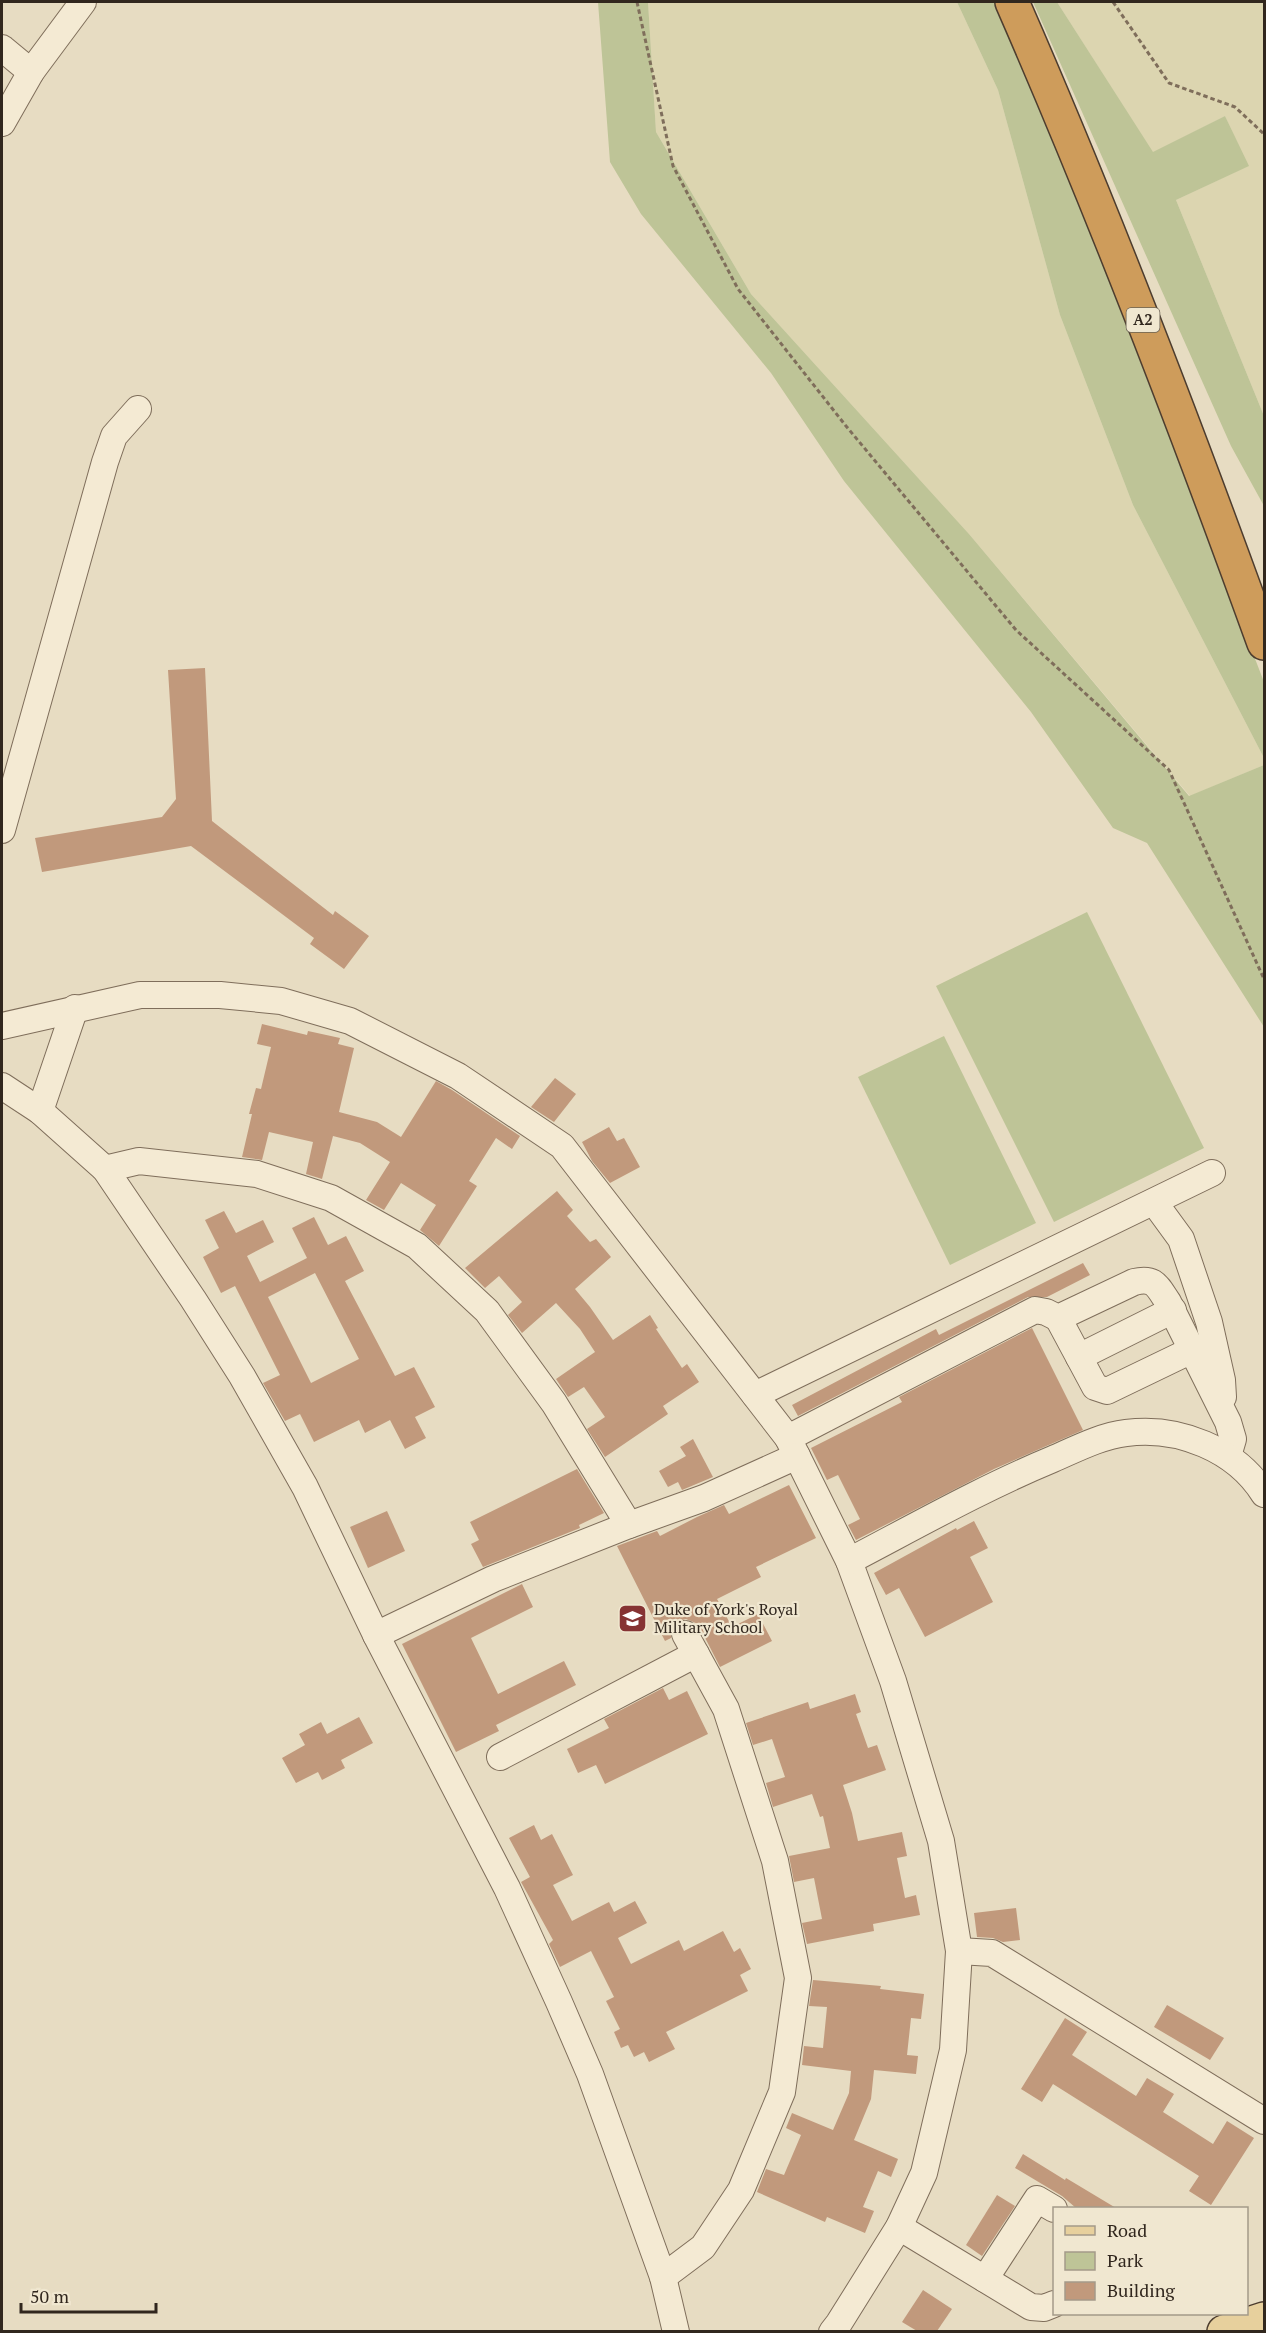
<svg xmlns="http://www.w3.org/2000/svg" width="1266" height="2333" font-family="'PT Serif',serif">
  <rect width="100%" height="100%" fill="#e7dcc2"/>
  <g fill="#dcd5b0">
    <polygon points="648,2 957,2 998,90 1060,315 1133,505 1264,758 1264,765 1190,796 969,534 751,294 656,132"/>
    <polygon points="1057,2 1264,2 1264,416 1176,200 1248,166 1225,116 1153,153"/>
  </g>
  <g fill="#bec497">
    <polygon points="598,2 648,2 656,132 751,294 969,534 1189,796 1264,765 1264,1027 1147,843 1113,828 1031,712 844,481 771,373 641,214 610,162"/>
    <polygon points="957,2 1000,2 1008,19 1264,682 1264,758 1133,505 1060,315 998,90"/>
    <polygon points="1033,2 1057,2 1153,152 1225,116 1249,166 1176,200 1264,416 1264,506 1231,446"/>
    <polygon points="1087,912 1204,1148 1054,1222 936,986"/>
    <polygon points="944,1036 1036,1223 950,1265 858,1077"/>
  </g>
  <g fill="#c1997c" fill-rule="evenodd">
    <polygon points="205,668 212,821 333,915 335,911 369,936 344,969 310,944 314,938 191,846 42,872 35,838 162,817 176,799 168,670"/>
    <polygon points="262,1024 307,1035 308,1031 340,1038 338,1044 354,1048 339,1112 377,1122 401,1137 436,1081 452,1090 520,1136 512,1149 496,1138 469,1181 477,1186 439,1246 420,1230 436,1205 401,1183 384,1210 366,1200 390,1162 360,1143 333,1136 322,1179 306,1174 313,1142 269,1132 262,1160 242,1157 252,1114 249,1114 256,1088 261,1089 271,1047 257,1044"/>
    <polygon points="555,1078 576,1094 554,1122 531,1107"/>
    <polygon points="609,1127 617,1141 624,1138 640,1167 610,1183 592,1161 582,1142"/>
    <polygon points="557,1191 573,1210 567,1216 590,1242 596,1239 611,1257 575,1289 590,1307 613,1340 650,1315 658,1328 656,1329 682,1368 687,1364 699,1382 663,1406 668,1414 605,1457 587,1429 605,1417 584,1387 568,1397 556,1379 595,1352 580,1329 556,1303 522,1333 508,1315 522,1302 499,1276 485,1288 465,1268"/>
    <path d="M224 1211 236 1233 263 1220 274 1242 247 1256 260 1282 307 1258 292 1228 314 1217 328 1245 346 1236 364 1271 345 1281 395 1376 414 1367 435 1407 415 1417 426 1438 405 1449 390 1420 365 1433 359 1420 314 1442 300 1414 285 1421 263 1383 280 1375 235 1286 221 1293 203 1257 219 1248 205 1220ZM315 1273 359 1359 311 1383 268 1297Z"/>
    <polygon points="1083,1263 1090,1275 1047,1297 1028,1297 798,1416 792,1405 936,1329 939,1335"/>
    <polygon points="1032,1328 1083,1430 994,1469 856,1540 848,1525 860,1519 838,1475 827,1480 811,1448 902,1402 899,1397"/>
    <polygon points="693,1439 713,1477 682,1490 678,1482 668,1487 659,1471 686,1456 680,1447"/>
    <polygon points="577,1469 604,1513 579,1525 580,1528 483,1567 471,1544 479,1540 470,1522"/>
    <polygon points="789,1485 816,1538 756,1567 761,1577 717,1599 732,1627 758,1614 772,1641 720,1667 698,1624 686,1619 678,1621 672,1627 671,1638 665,1641 617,1546 657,1531 660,1536 697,1517 724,1505 729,1514"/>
    <polygon points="387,1511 405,1551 368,1568 350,1527"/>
    <polygon points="974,1521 988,1548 970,1557 993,1602 925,1637 899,1588 886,1595 874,1573 956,1528 957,1530"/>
    <polygon points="522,1584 533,1607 471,1638 498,1694 564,1661 576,1685 496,1725 499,1731 456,1752 402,1644"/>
    <polygon points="663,1688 669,1700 687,1691 708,1734 605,1784 596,1765 578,1773 567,1749 609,1728 604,1719"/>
    <polygon points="855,1694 861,1712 856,1714 868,1748 877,1745 886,1770 843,1785 852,1813 858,1841 902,1832 907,1856 897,1858 905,1898 916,1895 920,1915 873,1924 874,1931 807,1944 802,1923 822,1919 814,1878 794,1882 789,1856 830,1848 823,1816 820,1817 812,1794 773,1807 766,1783 785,1777 772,1739 753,1745 746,1723 808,1702 810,1709"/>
    <polygon points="359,1717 373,1743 341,1760 345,1768 322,1780 318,1772 296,1783 282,1758 305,1745 299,1734 321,1722 327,1734"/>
    <polygon points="534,1825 541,1840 552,1834 573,1875 553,1885 572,1921 609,1902 614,1912 635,1901 647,1923 618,1938 631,1964 679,1940 684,1951 723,1931 734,1952 740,1948 751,1969 740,1975 748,1991 666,2032 675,2049 649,2062 644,2052 634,2057 628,2045 621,2048 614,2032 620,2029 606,2001 614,1997 591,1951 560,1967 549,1944 553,1940 521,1882 530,1877 509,1838"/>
    <polygon points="1016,1908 1020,1940 1003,1942 993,1938 977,1937 974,1913"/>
    <polygon points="813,1980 881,1986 880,1989 924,1994 921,2019 911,2018 907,2055 918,2056 916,2074 874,2070 871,2099 854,2140 898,2159 891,2177 878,2171 863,2207 874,2211 865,2233 827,2217 825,2222 757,2192 766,2169 784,2175 801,2135 786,2128 792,2113 833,2130 849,2093 851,2071 802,2065 804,2046 823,2048 827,2007 809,2006"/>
    <polygon points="1167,2005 1224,2038 1210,2060 1154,2027"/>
    <polygon points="1065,2018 1087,2032 1072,2055 1136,2096 1147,2078 1174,2094 1163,2112 1213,2144 1227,2121 1254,2138 1211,2205 1189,2191 1199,2176 1053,2084 1042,2102 1021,2089"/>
    <polygon points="1023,2154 1065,2180 1066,2178 1116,2208 1076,2208 1062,2196 1015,2168"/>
    <polygon points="997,2195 1015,2206 982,2256 966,2245"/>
    <polygon points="923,2290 952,2309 937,2331 917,2331 902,2322"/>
  </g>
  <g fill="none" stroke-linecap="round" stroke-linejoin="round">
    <defs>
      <g id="minor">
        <polyline points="2,48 31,72"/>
        <polyline points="2,123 31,72 83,2"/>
        <polyline points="2,830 105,462 114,436 138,409"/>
        <polyline points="2,1026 140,995 220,995 281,1001 350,1021 458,1076 562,1146 788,1438 849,1561 893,1681 941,1841 959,1951 953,2050 924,2173 899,2227 839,2323 832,2332"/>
        <polyline points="2,1086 40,1111 105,1169 193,1299 242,1376 305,1487 376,1635 507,1888 559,2002 590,2074 663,2277 676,2332"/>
        <polyline points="40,1111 75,1008"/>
        <polyline points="105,1169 139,1161 257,1174 331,1198 417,1246 487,1311 554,1403 629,1525"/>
        <polyline points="1154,1202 1181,1239 1209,1322 1222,1380 1223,1397"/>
        <polyline points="1058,1318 1095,1387 1107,1391 1192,1350"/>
        <polyline points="1079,1357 1173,1310"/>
        <polyline points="755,1395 1212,1173"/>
        <path d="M788 1438 1035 1310 1046 1312 1058 1318 1134 1282C1155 1277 1157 1286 1168 1302L1228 1422 1233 1439 1228 1456"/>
        <path d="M849 1561C916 1526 983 1488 1053 1459 1076 1449 1101 1436 1126 1433 1178 1426 1236 1449 1264 1494"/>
        <polyline points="376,1635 493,1579 629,1525 704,1498 797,1456"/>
        <polyline points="500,1757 696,1654"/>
        <polyline points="959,1951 992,1953 1264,2121"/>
        <polyline points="899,2227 1031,2307 1044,2308 1054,2304"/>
        <polyline points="663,2277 703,2247 741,2190 782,2092 798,1978 775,1861 726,1709 685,1634"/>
        <polyline points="985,2279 1037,2199 1054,2209"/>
      </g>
      <polyline id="major" points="1224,2332 1264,2319"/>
      <path id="highway" d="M1012 2C1104 212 1186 427 1264 643"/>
    </defs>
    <use href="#minor" stroke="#7f6e5b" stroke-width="28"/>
    <use href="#major" stroke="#4d3d2f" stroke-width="36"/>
    <use href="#highway" stroke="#4d3d2f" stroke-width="36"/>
    <g stroke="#7f6e5b" stroke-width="3" stroke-dasharray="4.5 3" stroke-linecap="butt">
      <polyline points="637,2 673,166 738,289 846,426 1016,630 1169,770 1264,979"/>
      <polyline points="1113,2 1169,83 1235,107 1264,134"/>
    </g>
    <use href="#minor" stroke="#f4ead3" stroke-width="26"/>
    <use href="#major" stroke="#e7d09d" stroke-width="33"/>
    <use href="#highway" stroke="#ce9c5b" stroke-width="33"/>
  </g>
  <defs>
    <symbol id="school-square" viewBox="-11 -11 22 22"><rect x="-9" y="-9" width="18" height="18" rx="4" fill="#863333" stroke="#f0e7d0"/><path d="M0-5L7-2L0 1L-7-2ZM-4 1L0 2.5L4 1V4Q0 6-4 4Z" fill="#fff"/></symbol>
  </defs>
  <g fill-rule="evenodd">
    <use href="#school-square" x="616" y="1602" width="33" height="33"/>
  </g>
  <g text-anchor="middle" stroke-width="4.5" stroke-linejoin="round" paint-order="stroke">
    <rect fill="#f0e7d0" stroke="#6a6153" stroke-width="1.5" x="1126.5" y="308" width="33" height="24" rx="4.5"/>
    <g font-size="15" font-weight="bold" fill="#31271e">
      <text x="1143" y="325">A2</text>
    </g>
    <g font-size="16" fill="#31271e" stroke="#f0e7d0" text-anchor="start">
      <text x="654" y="1615">Duke of York's Royal<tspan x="654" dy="18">Military School</tspan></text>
    </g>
  </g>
  <rect width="1266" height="2333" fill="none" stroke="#31271e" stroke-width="6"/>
  <rect x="1053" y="2207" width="195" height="108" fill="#f0e7d0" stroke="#a49a89" stroke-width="1.5"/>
  <rect x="1065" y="2226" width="30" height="9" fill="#e7d09d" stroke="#a49a89" stroke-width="1.5"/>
  <text x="1107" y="2237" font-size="18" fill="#31271e">Road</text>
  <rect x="1065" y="2252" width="30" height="18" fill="#bec497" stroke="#a49a89" stroke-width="1.5"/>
  <text x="1107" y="2267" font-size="18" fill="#31271e">Park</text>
  <rect x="1065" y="2282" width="30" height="18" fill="#c1997c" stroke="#a49a89" stroke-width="1.5"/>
  <text x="1107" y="2297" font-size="18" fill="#31271e">Building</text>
  <path d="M21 2303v9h135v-9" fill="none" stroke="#31271e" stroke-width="3"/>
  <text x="30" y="2303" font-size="18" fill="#31271e" stroke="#f0e7d0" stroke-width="4.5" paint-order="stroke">50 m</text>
</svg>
